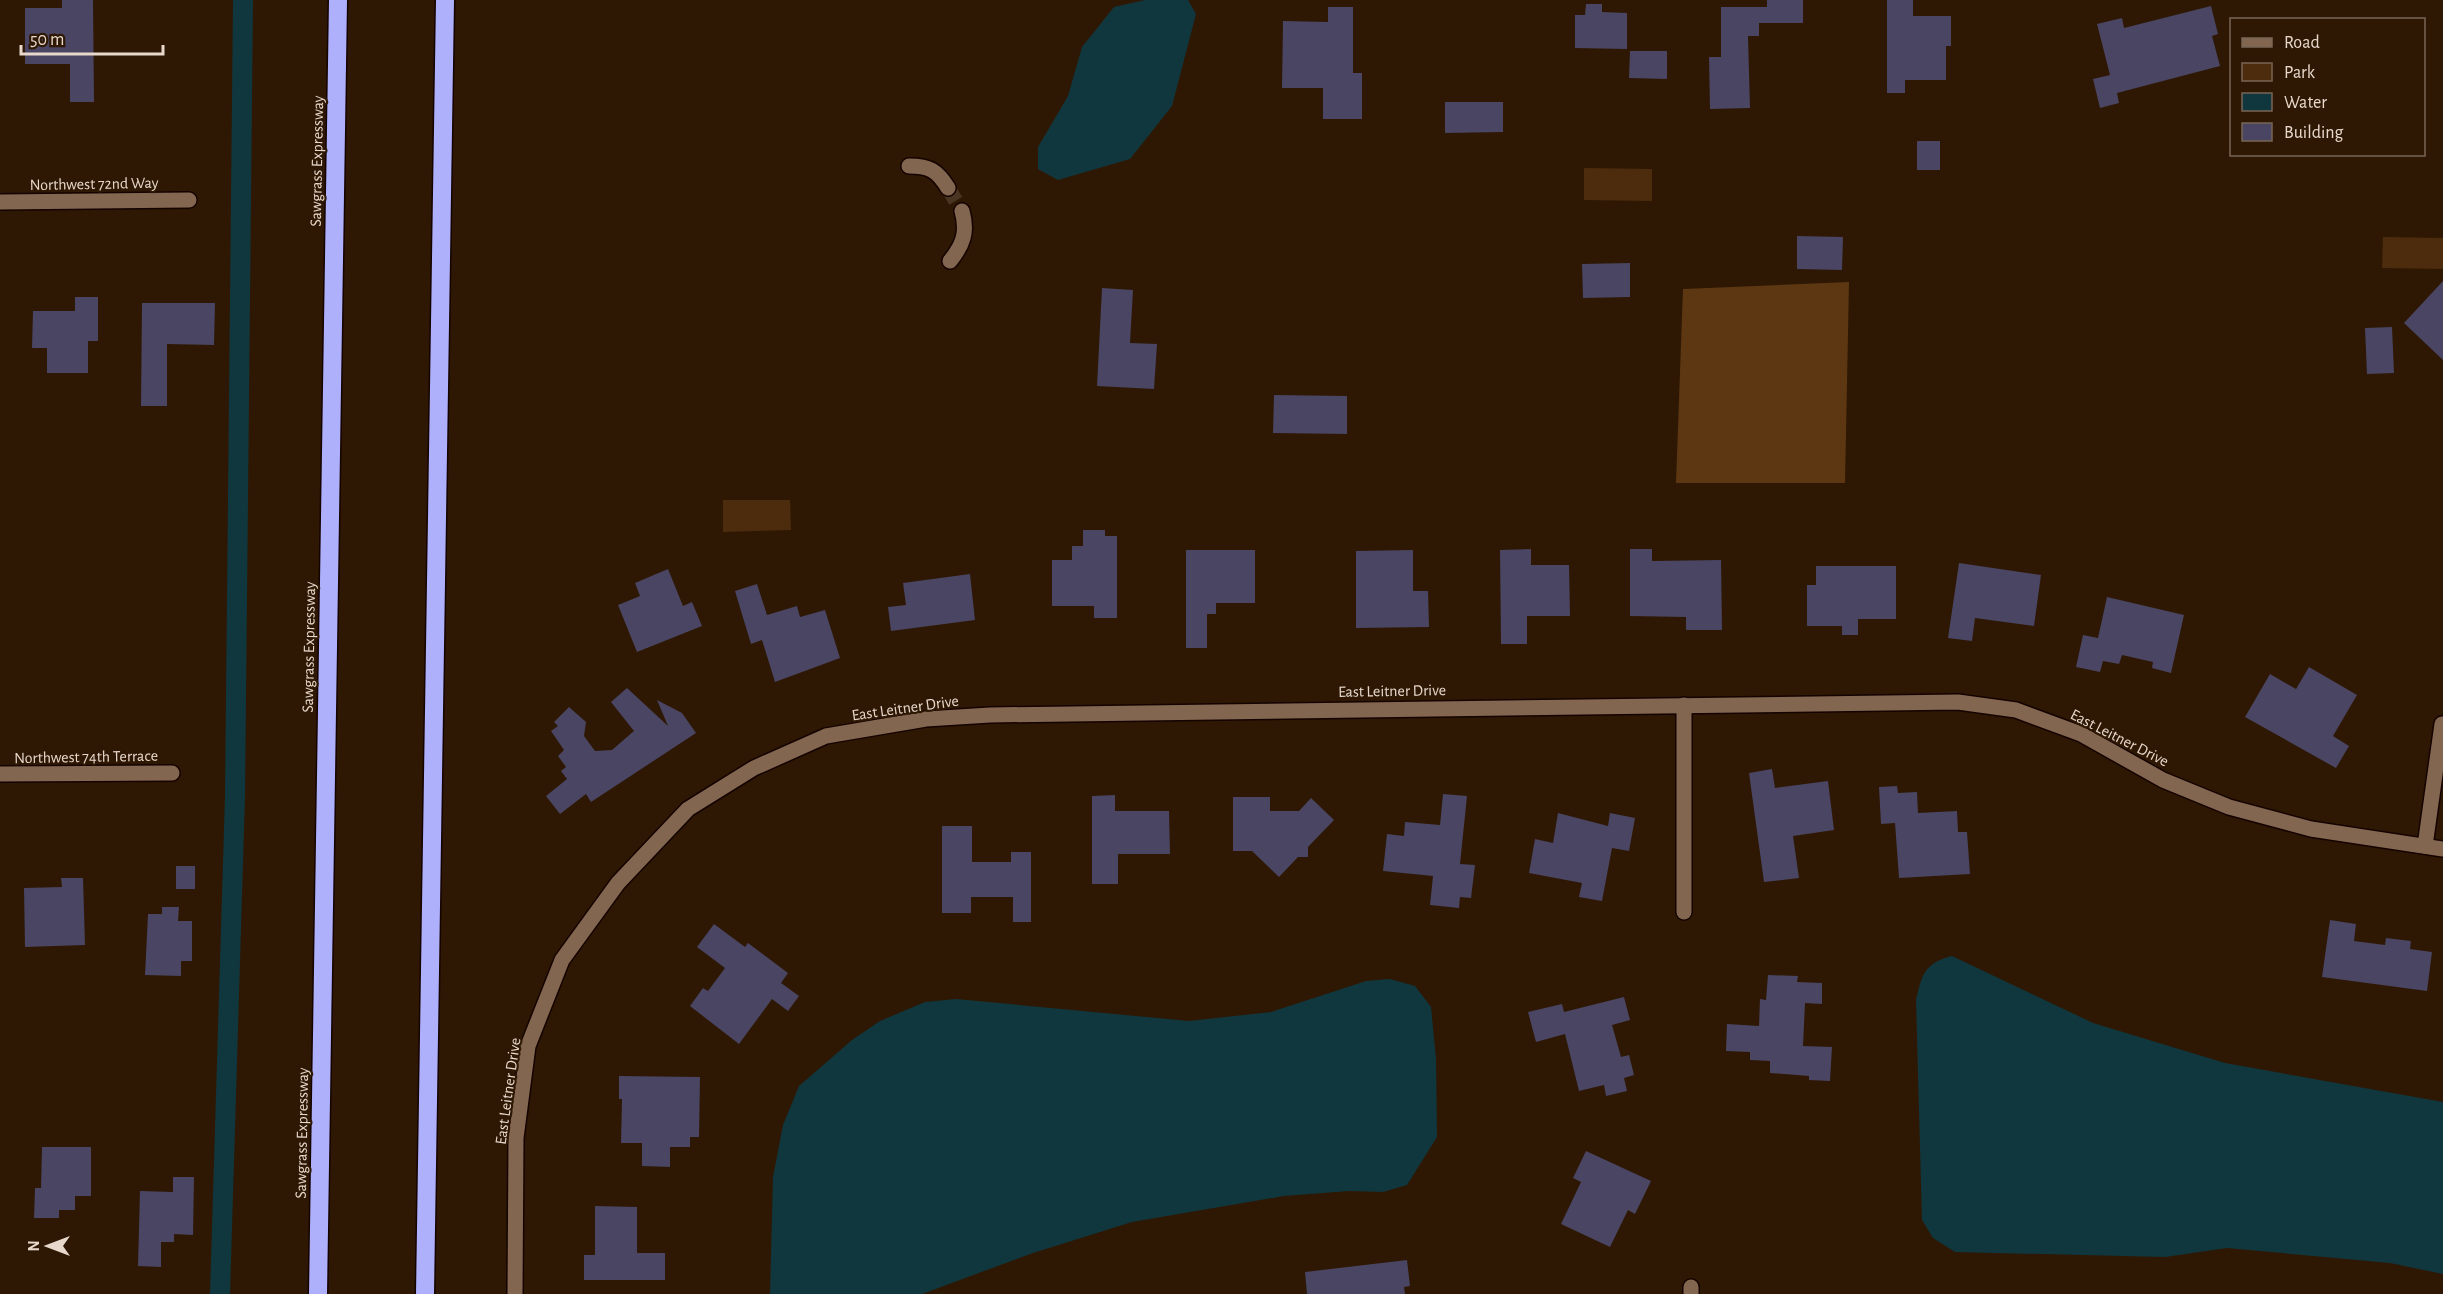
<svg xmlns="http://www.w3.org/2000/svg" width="2443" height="1294" font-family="'Alegreya Sans',sans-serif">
  <rect width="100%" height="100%" fill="#2e1804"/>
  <g fill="#4d2c0d">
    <polygon points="1584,168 1652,169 1652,201 1584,200"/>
    <polygon points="2383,237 2443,238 2443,269 2382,268"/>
    <polygon points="723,500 790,500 791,530 723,532"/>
  </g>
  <polygon fill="#5d3712" points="1849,282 1845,483 1676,483 1683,289"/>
  <g fill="#11373e">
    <polygon points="1145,0 1188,0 1196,14 1172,106 1130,159 1058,180 1038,169 1038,147 1068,96 1082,47 1114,7"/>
    <path d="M1952 956 2093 1023 2225 1063 2443 1102V1274L2390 1263 2227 1248 2165 1257 1955 1252 1933 1238 1922 1220 1916 1000C1922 975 1924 963 1952 956Z"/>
    <polygon points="1390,979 1415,986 1431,1007 1436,1059 1437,1137 1407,1185 1383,1192 1349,1191 1284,1196 1132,1222 1033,1253 922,1294 770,1294 773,1177 783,1125 799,1086 852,1040 880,1021 925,1002 956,999 1189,1021 1271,1012 1366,981"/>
  </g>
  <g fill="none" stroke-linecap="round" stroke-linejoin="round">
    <polyline stroke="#11373e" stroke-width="20" points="220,1294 235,796 243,0"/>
  </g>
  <g fill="#494562">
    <polygon points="62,0 93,0 94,102 70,102 70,64 25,64 25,8 62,8"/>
    <polygon points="1767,0 1803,0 1803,23 1759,23 1759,36 1748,36 1750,108 1710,109 1709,57 1721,57 1721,7 1767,7"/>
    <polygon points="1887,0 1913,0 1913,16 1951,16 1951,46 1946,46 1946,80 1905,80 1905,93 1887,93"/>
    <polygon points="1586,4 1602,4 1602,12 1627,13 1627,49 1575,48 1575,15 1585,15"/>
    <polygon points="2211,6 2218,34 2212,36 2220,66 2117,93 2119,103 2100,108 2093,79 2110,75 2097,24 2122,18 2124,28"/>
    <polygon points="1328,7 1353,7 1353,73 1362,73 1362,119 1323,119 1323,88 1282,88 1283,21 1328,22"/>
    <polygon points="1630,51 1667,51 1667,79 1629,78"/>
    <polygon points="1445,102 1503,102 1503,132 1445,133"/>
    <rect x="1917" y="141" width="23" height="29"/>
    <polygon points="1797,236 1843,237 1842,270 1797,269"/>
    <polygon points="1630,263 1630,297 1583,298 1582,264"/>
    <polygon points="2443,281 2443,360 2404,323"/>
    <polygon points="1102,288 1133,290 1130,343 1157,344 1154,389 1097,386"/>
    <polygon points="75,297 98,297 98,341 88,341 88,373 47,373 47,348 32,348 33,311 75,311"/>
    <polygon points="142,303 215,303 214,345 167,344 167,406 141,406"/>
    <polygon points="2392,327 2394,373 2367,374 2365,328"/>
    <polygon points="1274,395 1347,396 1347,434 1273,433"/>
    <polygon points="1083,530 1105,530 1105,536 1117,536 1117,618 1094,618 1094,606 1052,606 1052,560 1072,560 1072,546 1083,546"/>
    <polygon points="1531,549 1531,565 1569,565 1570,616 1527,616 1527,644 1501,644 1500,550"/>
    <polygon points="1630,549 1652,549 1652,561 1721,560 1722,630 1686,630 1686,617 1630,616"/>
    <polygon points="1186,550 1255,550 1255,603 1216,603 1216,614 1207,614 1207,648 1186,648"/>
    <polygon points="1413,550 1413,591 1428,591 1429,627 1356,628 1356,551"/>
    <polygon points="1959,563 2041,575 2034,626 1975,618 1972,641 1948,638"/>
    <polygon points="1816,566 1896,566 1896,619 1858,619 1858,635 1842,635 1842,626 1807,626 1807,585 1816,585"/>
    <polygon points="668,569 683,606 692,602 702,626 637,652 618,605 640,596 635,583"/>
    <polygon points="970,574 975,620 891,631 888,607 906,605 903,583"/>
    <polygon points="757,584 767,615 797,606 800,617 825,610 840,658 775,682 762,640 751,644 735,591"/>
    <polygon points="2107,597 2184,615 2171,673 2152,668 2153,662 2122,655 2119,664 2103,661 2100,672 2076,667 2083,635 2098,638"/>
    <polygon points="2309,667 2357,695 2333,736 2349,746 2336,768 2245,717 2270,674 2296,689"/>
    <polygon points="627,688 668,726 657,700 682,713 696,733 591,802 586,794 560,814 546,796 567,779 561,771 566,767 558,756 564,750 551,731 558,726 554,722 569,707 586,722 584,736 595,751 612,750 634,731 611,702"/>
    <polygon points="1772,769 1775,788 1828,781 1834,830 1793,836 1799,878 1764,882 1749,773"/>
    <polygon points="1897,786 1898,793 1917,792 1918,813 1957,811 1958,832 1967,832 1970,874 1899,878 1895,823 1881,824 1879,787"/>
    <polygon points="1443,794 1467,796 1460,864 1475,865 1471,898 1460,897 1459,908 1430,905 1433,876 1383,871 1387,834 1404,836 1405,822 1440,825"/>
    <polygon points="1115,795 1115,811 1169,811 1170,854 1118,854 1118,884 1092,884 1092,796"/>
    <polygon points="1233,797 1270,797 1270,811 1299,811 1311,798 1334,820 1308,847 1308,857 1298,857 1279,877 1252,851 1233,851"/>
    <polygon points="1558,813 1608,826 1610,813 1635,818 1629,851 1612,848 1602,901 1579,897 1582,883 1529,873 1535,839 1553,843"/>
    <polygon points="942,826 972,826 972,862 1011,862 1011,852 1031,852 1031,922 1013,922 1013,897 971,897 971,913 942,913"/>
    <rect x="176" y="866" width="19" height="23"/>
    <polygon points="61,878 83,878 85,945 25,947 24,888 62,887"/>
    <polygon points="162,907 179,907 178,921 192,921 192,961 181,961 181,976 145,975 148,914 162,914"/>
    <polygon points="2330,920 2356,924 2354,941 2385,945 2386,938 2411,941 2410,949 2432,952 2427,991 2322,977"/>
    <polygon points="714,924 745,947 748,943 788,973 781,983 799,996 788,1011 772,999 739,1044 690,1006 703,988 708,991 725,968 697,947"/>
    <polygon points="1768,975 1798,976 1797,982 1822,983 1822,1004 1805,1003 1803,1046 1832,1047 1830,1081 1809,1080 1809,1076 1770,1073 1770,1061 1750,1060 1750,1052 1726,1051 1727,1024 1759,1026 1760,999 1766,1000"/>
    <polygon points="1624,997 1630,1020 1612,1025 1621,1057 1629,1055 1634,1075 1624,1078 1627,1091 1606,1096 1604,1085 1579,1091 1565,1034 1536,1042 1528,1012 1562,1004 1564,1012"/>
    <polygon points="619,1076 700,1077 699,1137 690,1137 690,1147 670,1147 670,1167 642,1166 642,1143 621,1143 622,1099 619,1099"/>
    <polygon points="42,1147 91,1147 91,1196 75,1196 75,1210 59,1210 59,1218 34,1218 35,1188 41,1188"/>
    <polygon points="1586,1151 1651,1181 1635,1214 1628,1210 1610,1247 1561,1224 1581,1182 1573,1178"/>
    <polygon points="173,1177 194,1177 193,1235 174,1234 174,1242 161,1242 161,1267 138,1266 140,1191 173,1192"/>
    <polygon points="595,1206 637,1207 637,1253 665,1253 665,1280 584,1280 584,1255 595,1255"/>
    <polygon points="1407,1260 1410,1286 1404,1287 1405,1294 1307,1294 1305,1272"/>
  </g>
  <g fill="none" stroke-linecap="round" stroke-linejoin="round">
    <polyline stroke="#4a3522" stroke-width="15" stroke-dasharray="15 8" stroke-linecap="butt" points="948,188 962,211"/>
    <defs>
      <g id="minor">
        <path d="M909 166C929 166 937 170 948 188"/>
        <polyline points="0,202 189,200"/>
        <path d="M950 261C963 245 968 232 962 211"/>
        <polyline points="1684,705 1684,912"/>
        <polyline points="0,774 172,773"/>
        <polyline points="2425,846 2442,724"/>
        <polyline points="1691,1287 1691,1294"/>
        <polyline points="515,1294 516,1138 528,1046 562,960 618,883 688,809 754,768 826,736 926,719 990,715 1958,702 2016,710 2081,734 2163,780 2229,807 2311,829 2443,849"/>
      </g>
      <g id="highway">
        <polyline points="318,1294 338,0"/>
        <polyline points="425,1294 445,0"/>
      </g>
    </defs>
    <use href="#minor" stroke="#150300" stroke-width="18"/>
    <use href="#highway" stroke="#150300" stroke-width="21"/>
    <use href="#minor" stroke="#826650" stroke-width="15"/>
    <use href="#highway" stroke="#aeb0fb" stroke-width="18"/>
  </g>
  <g text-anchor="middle" stroke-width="4.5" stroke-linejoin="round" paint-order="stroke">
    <g font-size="16" fill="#e8d8cc" stroke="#2e1804">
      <text transform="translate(316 161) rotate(-89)" y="6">Sawgrass Expressway</text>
      <text transform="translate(94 183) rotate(-1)" y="6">Northwest 72nd Way</text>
      <text transform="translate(308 647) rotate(-89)" y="6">Sawgrass Expressway</text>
      <text transform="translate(1392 690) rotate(-1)" y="6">East Leitner Drive</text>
      <text transform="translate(905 707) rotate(-8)" y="6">East Leitner Drive</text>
      <text transform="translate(2120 737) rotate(27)" y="6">East Leitner Drive</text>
      <text transform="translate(86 756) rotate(-1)" y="6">Northwest 74th Terrace</text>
      <text transform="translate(507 1091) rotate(-82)" y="6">East Leitner Drive</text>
      <text transform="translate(301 1133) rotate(-89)" y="6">Sawgrass Expressway</text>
    </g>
  </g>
  <rect x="2230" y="18" width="195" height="138" fill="#2e1804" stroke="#786554" stroke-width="1.5"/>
  <rect x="2242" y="38" width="30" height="9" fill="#826650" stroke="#786554" stroke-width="1.5"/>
  <text x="2284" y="48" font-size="18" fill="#e8d8cc">Road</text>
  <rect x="2242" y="63" width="30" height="18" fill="#4d2c0d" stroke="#786554" stroke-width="1.5"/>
  <text x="2284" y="78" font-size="18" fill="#e8d8cc">Park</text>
  <rect x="2242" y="93" width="30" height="18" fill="#11373e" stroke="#786554" stroke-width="1.5"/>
  <text x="2284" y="108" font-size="18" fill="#e8d8cc">Water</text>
  <rect x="2242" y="123" width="30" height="18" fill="#494562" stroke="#786554" stroke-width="1.5"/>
  <text x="2284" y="138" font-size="18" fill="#e8d8cc">Building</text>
  <g transform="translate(48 1246) rotate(270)" stroke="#2e1804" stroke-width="4.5" paint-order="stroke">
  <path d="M0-4.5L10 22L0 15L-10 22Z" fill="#e8d8cc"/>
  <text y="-9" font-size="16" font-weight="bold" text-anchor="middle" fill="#e8d8cc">N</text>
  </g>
  <path d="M21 45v9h142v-9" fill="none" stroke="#e8d8cc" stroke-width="3"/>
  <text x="30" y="45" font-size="18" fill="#e8d8cc" stroke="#2e1804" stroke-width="4.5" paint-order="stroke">50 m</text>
</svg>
